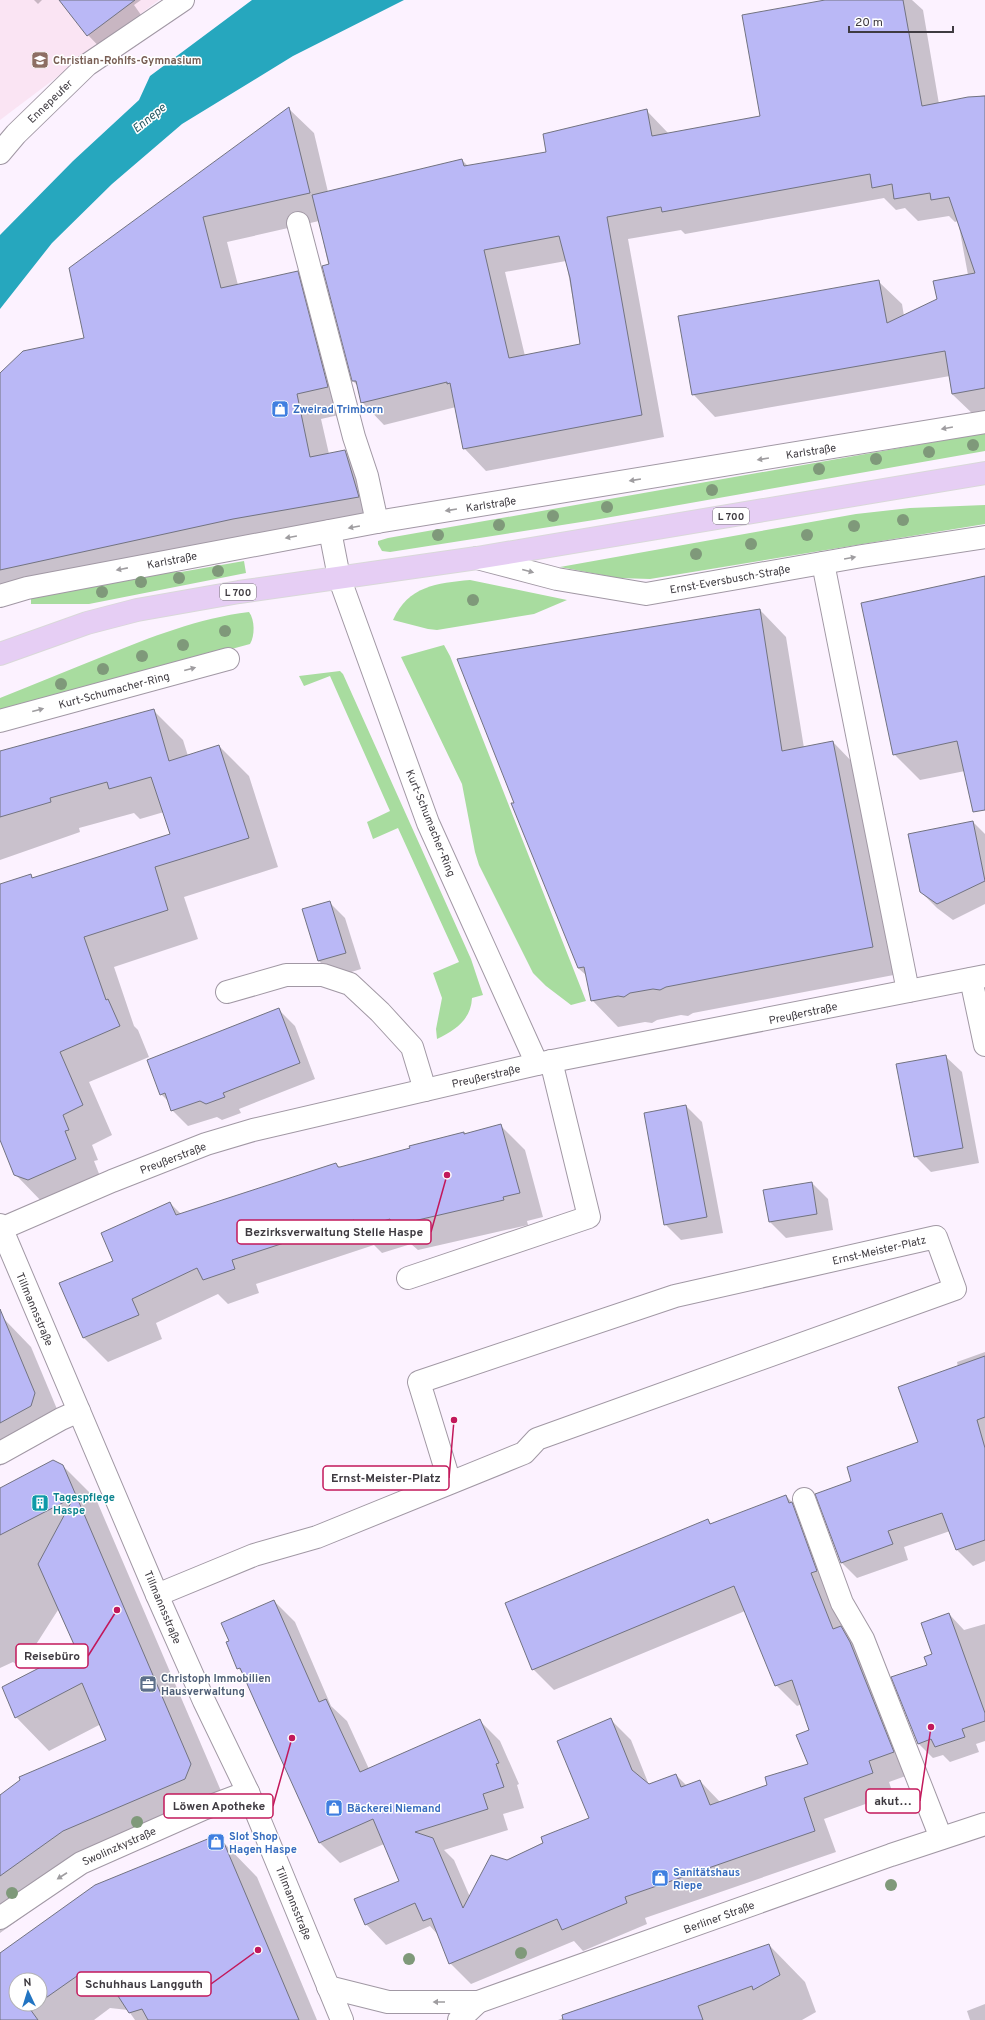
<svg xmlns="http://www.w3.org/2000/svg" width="985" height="2020" font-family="Overpass,sans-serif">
  <rect width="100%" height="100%" fill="#fcf2ff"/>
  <polygon fill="#fae4f3" points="0,0 159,0 0,120"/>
  <g fill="#a8dc9f">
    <polygon points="985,433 985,451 594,520 390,552 382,551 378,544 378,541 388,538"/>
    <polygon points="985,505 985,524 650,579 618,578 560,567 856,514 910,508"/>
    <polygon points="244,561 246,573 89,604 31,604 31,598 156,572 181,572"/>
    <path d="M470 580 567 600 534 614 437 630 428 629 393 620C408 586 437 583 470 580Z"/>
    <path d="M249 612C255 620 255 636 250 644L0 712V698C35 684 69 670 104 656 151 637 199 618 249 612Z"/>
    <polygon points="444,645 450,656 586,1001 571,1005 546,986 533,973 479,865 475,852 462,784 401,657"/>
    <path d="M340 671 343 674 471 959 483 995 472 998C471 1019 456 1030 437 1039L436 1029 442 998 433 973 459 962 398 828 373 839 367 822 390 811 330 676 304 686 299 676Z"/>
  </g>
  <polygon fill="#26a7be" points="252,0 404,0 293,56 182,124 112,184 52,243 0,309 0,235 73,161 139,100 150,76"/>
  <g fill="#0003" fill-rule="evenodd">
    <polygon points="34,0 42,0 38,4"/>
    <polygon points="60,0 141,0 134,5 151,29 111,59 88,35"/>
    <path d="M831 0H912L923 10 939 104 985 95V415L975 416 952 394 950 376 715 417 693 394 879 282 902 304 904 316 938 299 968 275 958 221 955 222 949 216 918 221 905 208 896 210 884 198 685 234 681 230 628 239 664 437 486 471 464 448 456 407 384 425 362 402 358 386 353 381 319 221 227 242 238 285 297 272 322 297 352 412 321 419 329 454 345 451 370 476 383 521 0 593V374L85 339 289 109 314 133 328 192 462 160 468 166 548 153 646 110 669 134 762 116ZM566 261 581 345 525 356 505 272Z"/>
    <polygon points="985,577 985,795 965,771 920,780 894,754"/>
    <polygon points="760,610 786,637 804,748 833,742 859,769 899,974 693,1013 688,1016 681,1015 657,1020 652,1023 645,1022 618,1027 592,1000 587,976 578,968"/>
    <polygon points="153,710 183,740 188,756 219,746 249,776 278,867 184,897 198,939 114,967 134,1026 138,1030 149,1057 89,1082 112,1135 92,1145 98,1160 94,1161 105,1189 45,1205 15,1174 0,1139 0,885 31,875 33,878 171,834 164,812 140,819 134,813 79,828 80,832 0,860 0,753"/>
    <polygon points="973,822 985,834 985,904 953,920 937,908 921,892"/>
    <polygon points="329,902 345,918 361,969 335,977 319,961 304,910"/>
    <polygon points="279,1010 295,1026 315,1079 239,1109 241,1113 222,1120 217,1117 188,1126 172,1110 169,1102 161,1094"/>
    <polygon points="945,1056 962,1072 979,1163 931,1172 915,1156"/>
    <polygon points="686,1106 702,1122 723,1233 681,1240 665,1224"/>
    <polygon points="501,1126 525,1150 543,1217 527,1221 528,1225 418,1250 411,1244 382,1253 374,1245 256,1284 259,1293 228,1304 218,1294 156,1323 162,1339 108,1362 84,1338 115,1262 170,1203 182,1215 336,1164 340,1168 463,1133 465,1135"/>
    <polygon points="812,1183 828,1199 833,1230 786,1238 770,1222"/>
    <polygon points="5,1320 31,1347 62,1421 57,1433 0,1466 0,1323"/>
    <polygon points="985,1352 985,1561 973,1566 957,1550 950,1531 904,1547 908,1560 857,1578 841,1562 853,1481 919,1443 958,1367 957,1362"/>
    <polygon points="63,1466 96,1499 224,1798 97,1864 0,1933 0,1796 108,1740 101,1724 49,1751 16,1717 77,1650 58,1610 21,1668 13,1662 0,1668 0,1490"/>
    <polygon points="786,1496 807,1517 832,1594 847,1633 862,1648 914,1773 889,1782 893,1794 824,1819 836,1852 645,1918 647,1924 583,1951 574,1941 471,1984 450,1963 439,1936 430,1926 386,1945 366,1924 401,1881 384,1844 340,1863 319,1842 243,1673 238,1668 274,1601 295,1622 331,1706 347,1721 369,1769 479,1720 500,1741 519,1784 517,1785 524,1808 503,1814 508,1830 444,1850 454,1860 470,1897 507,1861 590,1818 610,1719 631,1740 649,1785 676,1775 687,1786 700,1781 720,1802 769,1785 809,1764 811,1731 802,1704 797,1706 776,1685 745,1611 554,1690 533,1669 708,1520 712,1525"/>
    <polygon points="949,1614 964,1630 985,1624 985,1741 976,1744 979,1752 950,1762 943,1755 933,1758 918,1743 928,1665"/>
    <path d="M224 1843 257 1877 317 2020H135L128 2010 110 2008 94 2020H0V1954ZM16 1980H40V2004H16Z"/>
    <polygon points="769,1945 805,1982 816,2012 802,2020 558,2020 588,2007"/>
    <polygon points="985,2004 985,2020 970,2020 967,2011"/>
  </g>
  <g fill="#bab8f6" stroke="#727380" fill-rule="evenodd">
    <polygon points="59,0 135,0 87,36"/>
    <path d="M825 0H903L922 106 968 97 985 96V388L952 394 945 351 692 395 678 316 879 280 887 323 937 299 933 281 975 273 949 197 931 200 930 193 894 199 892 184 872 188 870 174 662 212 661 207 607 217 642 415 463 449 450 383 447 384V382L361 403 356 381H352L322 266 329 264 312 195 462 159 464 166 546 152 543 134 647 109 652 136 760 116 742 15ZM559 236 570 278 580 344 509 358 484 250Z"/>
    <polygon points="289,107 310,193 203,217 221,288 298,271 328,387 297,394 310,457 345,450 359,497 233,519 0,570 0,373 23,351 84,338 69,268"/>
    <polygon points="985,576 985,810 973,812 957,741 893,755 861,603"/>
    <polygon points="760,609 782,751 833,741 873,947 666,987 660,990 653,989 630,993 624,997 618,996 591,1001 584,967 578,968 511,803 514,803 457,659"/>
    <polygon points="154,709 169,761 219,745 249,838 155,867 168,910 84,937 106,1000 108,999 120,1026 60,1052 83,1105 63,1115 69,1130 65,1131 76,1159 28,1180 14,1175 0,1140 0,884 31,874 32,878 170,834 151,777 109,789 107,782 50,798 51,802 0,817 0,751"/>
    <polygon points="973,821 985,881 937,904 920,892 908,834"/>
    <polygon points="330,901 346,953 318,961 302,909"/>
    <polygon points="279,1008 300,1063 223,1093 225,1097 206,1104 200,1101 171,1111 165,1093 160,1095 147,1060"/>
    <polygon points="946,1055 963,1148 914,1157 896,1064"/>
    <polygon points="686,1105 707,1217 664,1225 644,1113"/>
    <polygon points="501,1124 520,1193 503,1197 504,1200 392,1226 390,1219 357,1229 354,1220 232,1260 235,1269 203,1280 197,1268 132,1299 139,1315 83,1338 59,1283 113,1261 101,1233 170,1202 176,1215 336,1163 338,1167 340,1167 410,1148 409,1146 464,1132 464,1134"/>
    <polygon points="812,1182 817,1214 769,1222 763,1190"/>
    <polygon points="0,1309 35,1393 31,1406 0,1423"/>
    <polygon points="985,1356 985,1417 977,1420 985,1448 985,1540 956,1550 942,1513 888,1531 893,1544 841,1563 815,1494 851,1481 847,1467 918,1442 898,1387"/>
    <polygon points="53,1460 63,1465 191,1764 185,1779 63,1831 0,1876 0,1795 20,1780 19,1777 106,1740 82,1683 15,1718 2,1687 76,1649 38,1564 74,1497 0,1535 0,1488"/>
    <polygon points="786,1495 789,1503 792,1502 817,1571 811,1573 833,1629 841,1626 850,1642 894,1752 869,1761 873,1773 804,1798 815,1831 625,1897 627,1903 562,1930 557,1919 449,1964 431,1918 423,1921 415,1903 365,1925 354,1899 399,1881 373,1819 319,1843 256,1704 240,1668 237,1669 226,1642 229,1641 221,1623 274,1600 319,1702 326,1699 360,1772 480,1719 499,1763 496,1764 504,1787 483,1794 488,1809 415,1832 433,1838 463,1908 491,1855 507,1860 543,1843 541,1837 589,1818 557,1741 611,1718 632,1770 649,1784 676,1774 681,1787 700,1780 710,1805 767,1785 765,1777 808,1764 796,1735 809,1730 792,1680 775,1686 734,1586 532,1670 505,1603 708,1519 710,1524"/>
    <polygon points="949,1613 985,1713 985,1721 962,1729 965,1737 935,1747 931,1739 918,1744 891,1677 927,1665 924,1657 932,1654 921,1623"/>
    <polygon points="210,1838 224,1843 299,2020 148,2020 142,2009 129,2013 107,1979 77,1976 40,2002 40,1980 16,1980 16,2004 38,2004 30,2009 38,2020 0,2020 0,1953 95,1885"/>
    <polygon points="769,1944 780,1975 753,1990 752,1986 698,2006 703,2020 563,2020 562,2015"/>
  </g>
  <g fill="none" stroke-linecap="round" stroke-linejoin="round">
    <defs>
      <g id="minor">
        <polyline points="0,153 16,134 87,65 183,0"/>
        <polyline points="298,223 354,437 367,476 377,522"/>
        <polyline points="330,531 339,577 428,823 537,1064"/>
        <polyline points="477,558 557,579 646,594 862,556 985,537"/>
        <polyline points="823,563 908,991"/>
        <polyline points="0,596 27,588 377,522 985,422"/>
        <polyline points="0,721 228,659"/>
        <polyline points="971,979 985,1045"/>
        <polyline points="227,992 286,975 323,975 350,984 380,1012 412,1047 425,1090"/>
        <polyline points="0,1225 157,1595 204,1701 248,1792 342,2020"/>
        <polyline points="1,1229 112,1181 206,1144 253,1130 537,1064 985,976"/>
        <polyline points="408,1278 589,1217 551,1061"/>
        <polyline points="0,1453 61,1419 79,1411"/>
        <polyline points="804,1499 842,1603 863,1639 941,1838"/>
        <polyline points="157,1595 254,1555 317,1537 524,1453 537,1439 955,1289 936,1237 675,1296 419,1382 450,1483"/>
        <polyline points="0,1918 81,1863 203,1809 248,1792"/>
        <polyline points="328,1987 388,2002 478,2002"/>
        <polyline points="459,2020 478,2002 891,1855 985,1824"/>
      </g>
      <polyline id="major" points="0,654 87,623 137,610 239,592 477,558 985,473"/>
    </defs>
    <use href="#minor" stroke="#a198a4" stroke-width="24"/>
    <use href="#major" stroke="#d9d8d9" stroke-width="24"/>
    <use href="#minor" stroke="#fff" stroke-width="22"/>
    <use href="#major" stroke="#e6cef4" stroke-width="22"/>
  </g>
  <g fill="#7f997a">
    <circle cx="973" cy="445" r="6"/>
    <circle cx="929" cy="452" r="6"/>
    <circle cx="876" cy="459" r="6"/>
    <circle cx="819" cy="469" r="6"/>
    <circle cx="712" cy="490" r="6"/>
    <circle cx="607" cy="507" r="6"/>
    <circle cx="553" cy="516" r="6"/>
    <circle cx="903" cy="520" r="6"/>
    <circle cx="499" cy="525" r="6"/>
    <circle cx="854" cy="526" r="6"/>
    <circle cx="438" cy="535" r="6"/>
    <circle cx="807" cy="535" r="6"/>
    <circle cx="751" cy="544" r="6"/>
    <circle cx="696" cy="554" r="6"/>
    <circle cx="218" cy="571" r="6"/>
    <circle cx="179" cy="578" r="6"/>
    <circle cx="141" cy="582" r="6"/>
    <circle cx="102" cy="592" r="6"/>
    <circle cx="473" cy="600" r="6"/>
    <circle cx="225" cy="631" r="6"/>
    <circle cx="183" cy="645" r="6"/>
    <circle cx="142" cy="656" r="6"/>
    <circle cx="103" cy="669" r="6"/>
    <circle cx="61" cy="684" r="6"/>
    <circle cx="137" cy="1822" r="6"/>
    <circle cx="891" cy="1885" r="6"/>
    <circle cx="12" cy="1893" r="6"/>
    <circle cx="521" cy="1953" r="6"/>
    <circle cx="409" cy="1959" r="6"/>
  </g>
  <defs><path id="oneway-solid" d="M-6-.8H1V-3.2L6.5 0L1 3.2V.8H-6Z"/></defs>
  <g fill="#9f9da0">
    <use href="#oneway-solid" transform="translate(947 428) rotate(170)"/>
    <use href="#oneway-solid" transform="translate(763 459) rotate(171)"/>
    <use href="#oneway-solid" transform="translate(635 480) rotate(171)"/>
    <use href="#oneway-solid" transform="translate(451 510) rotate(171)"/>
    <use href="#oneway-solid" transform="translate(354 527) rotate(170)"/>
    <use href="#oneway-solid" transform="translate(291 537) rotate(170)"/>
    <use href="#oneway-solid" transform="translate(850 558) rotate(-10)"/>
    <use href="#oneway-solid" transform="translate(122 569) rotate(169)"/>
    <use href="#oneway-solid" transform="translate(528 571) rotate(15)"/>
    <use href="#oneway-solid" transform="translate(190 669) rotate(-15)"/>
    <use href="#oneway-solid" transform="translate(38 710) rotate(-15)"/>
    <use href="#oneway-solid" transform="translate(62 1876) rotate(147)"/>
    <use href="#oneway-solid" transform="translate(439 2002) rotate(-180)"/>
  </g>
  <defs>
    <symbol id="school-square" viewBox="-11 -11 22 22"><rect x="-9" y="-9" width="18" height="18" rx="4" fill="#8d6e63" stroke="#fff"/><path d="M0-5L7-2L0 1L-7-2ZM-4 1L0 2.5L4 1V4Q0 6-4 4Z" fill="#fff"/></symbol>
    <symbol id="shop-square" viewBox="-11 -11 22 22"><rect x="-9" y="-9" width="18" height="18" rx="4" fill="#3f7fe0" stroke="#fff"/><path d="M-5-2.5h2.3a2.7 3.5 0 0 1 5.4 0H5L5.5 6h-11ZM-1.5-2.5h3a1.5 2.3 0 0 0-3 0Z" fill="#fff"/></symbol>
    <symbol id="building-square" viewBox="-11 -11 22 22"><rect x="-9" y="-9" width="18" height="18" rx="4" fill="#0f9aa8" stroke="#fff"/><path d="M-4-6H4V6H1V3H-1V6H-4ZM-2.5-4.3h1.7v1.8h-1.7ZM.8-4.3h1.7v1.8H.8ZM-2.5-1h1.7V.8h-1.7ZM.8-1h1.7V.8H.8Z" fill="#fff"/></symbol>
    <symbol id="office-square" viewBox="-11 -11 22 22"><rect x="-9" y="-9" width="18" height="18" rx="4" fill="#5c6f8a" stroke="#fff"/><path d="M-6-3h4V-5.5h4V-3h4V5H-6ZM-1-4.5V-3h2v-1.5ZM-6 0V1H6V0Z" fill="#fff"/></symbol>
  </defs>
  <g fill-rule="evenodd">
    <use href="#school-square" x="30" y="50" width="20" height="20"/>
    <use href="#shop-square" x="270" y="399" width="20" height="20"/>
    <use href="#building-square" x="30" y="1493" width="20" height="20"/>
    <use href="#office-square" x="138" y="1674" width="20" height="20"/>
    <use href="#shop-square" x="324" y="1798" width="20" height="20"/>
    <use href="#shop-square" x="206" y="1832" width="20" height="20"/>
    <use href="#shop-square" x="650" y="1868" width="20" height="20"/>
  </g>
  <g text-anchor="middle" stroke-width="3" stroke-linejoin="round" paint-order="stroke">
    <g fill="#fff" stroke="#79767a" stroke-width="1">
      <rect x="713" y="508" width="36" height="16" rx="3"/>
      <rect x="220" y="584" width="36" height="16" rx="3"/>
    </g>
    <g font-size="10" font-weight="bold" fill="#3f3b41">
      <text x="731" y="520">L 700</text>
      <text x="238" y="596">L 700</text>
    </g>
    <g font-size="11" font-weight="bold" fill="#785e54" stroke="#fff" text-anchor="start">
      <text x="53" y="64">Christian-Rohlfs-Gymnasium</text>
    </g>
    <g font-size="11" fill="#3f3b41" stroke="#fff">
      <text transform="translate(50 101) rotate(-44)" y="4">Ennepeufer</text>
      <text transform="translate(811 451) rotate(-9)" y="4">Karlstraße</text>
      <text transform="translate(491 504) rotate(-9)" y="4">Karlstraße</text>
      <text transform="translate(172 560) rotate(-11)" y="4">Karlstraße</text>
      <text transform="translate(730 579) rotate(-10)" y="4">Ernst-Eversbusch-Straße</text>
      <text transform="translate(114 690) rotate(-15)" y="4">Kurt-Schumacher-Ring</text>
      <text transform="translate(431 823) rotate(68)" y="4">Kurt-Schumacher-Ring</text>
      <text transform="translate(803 1013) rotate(-12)" y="4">Preußerstraße</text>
      <text transform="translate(486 1076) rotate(-13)" y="4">Preußerstraße</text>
      <text transform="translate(173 1158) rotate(-21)" y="4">Preußerstraße</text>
      <text transform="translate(879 1250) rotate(-13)" y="4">Ernst-Meister-Platz</text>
      <text transform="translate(35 1309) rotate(67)" y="4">Tillmannsstraße</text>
      <text transform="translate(163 1607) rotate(67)" y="4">Tillmannsstraße</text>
      <text transform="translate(119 1846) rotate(-24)" y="4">Swolinzkystraße</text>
      <text transform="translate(294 1903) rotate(68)" y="4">Tillmannsstraße</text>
      <text transform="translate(719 1917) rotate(-20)" y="4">Berliner Straße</text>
    </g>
    <g font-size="11" font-weight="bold" fill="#366cbe" stroke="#fff" text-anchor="start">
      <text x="293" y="413">Zweirad Trimborn</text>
      <text x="347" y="1812">Bäckerei Niemand</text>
      <text x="229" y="1840">Slot Shop<tspan x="229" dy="13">Hagen Haspe</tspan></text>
      <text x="673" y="1876">Sanitätshaus<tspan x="673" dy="13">Riepe</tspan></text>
    </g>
    <g font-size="11" font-weight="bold" fill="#0d838f" stroke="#fff" text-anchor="start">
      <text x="53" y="1501">Tagespflege<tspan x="53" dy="13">Haspe</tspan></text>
    </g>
    <g font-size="11" font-weight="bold" fill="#4e5e75" stroke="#fff" text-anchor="start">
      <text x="161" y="1682">Christoph Immobilien<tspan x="161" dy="13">Hausverwaltung</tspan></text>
    </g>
    <g font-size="12" font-style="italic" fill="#275963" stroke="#fff">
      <text transform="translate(149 118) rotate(-39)" y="4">Ennepe</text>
    </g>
  </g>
  <path fill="none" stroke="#c2185b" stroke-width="1.5" d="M447 1175L431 1232M454 1420L449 1478M117 1610L88 1656M931 1727L920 1801M292 1738L273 1806M258 1950L211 1984"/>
  <g fill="#c2185b" stroke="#fff" stroke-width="1.5">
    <circle cx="447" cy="1175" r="4"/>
    <circle cx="454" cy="1420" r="4"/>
    <circle cx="117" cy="1610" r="4"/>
    <circle cx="931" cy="1727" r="4"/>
    <circle cx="292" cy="1738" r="4"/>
    <circle cx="258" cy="1950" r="4"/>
  </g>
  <g fill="#fff" stroke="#c2185b" stroke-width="1.5">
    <rect x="237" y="1220" width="194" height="24" rx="4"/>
    <rect x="323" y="1466" width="126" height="24" rx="4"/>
    <rect x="16" y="1644" width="72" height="24" rx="4"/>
    <rect x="866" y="1789" width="54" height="24" rx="4"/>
    <rect x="164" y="1794" width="109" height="24" rx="4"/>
    <rect x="77" y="1972" width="134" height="24" rx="4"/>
  </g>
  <g font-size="12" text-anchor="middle" font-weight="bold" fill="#3f3b41">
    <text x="334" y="1236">Bezirksverwaltung Stelle Haspe</text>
    <text x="386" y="1482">Ernst-Meister-Platz</text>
    <text x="52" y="1660">Reisebüro</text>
    <text x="893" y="1805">akut…</text>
    <text x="219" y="1810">Löwen Apotheke</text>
    <text x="144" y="1988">Schuhhaus Langguth</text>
  </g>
  <g transform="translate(28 1992) rotate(356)"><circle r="19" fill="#ffffff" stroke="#b2b1b3"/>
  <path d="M0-3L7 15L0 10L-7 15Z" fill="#2274c2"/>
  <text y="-6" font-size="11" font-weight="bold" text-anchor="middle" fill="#3f3b41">N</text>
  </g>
  <path d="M849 26v6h104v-6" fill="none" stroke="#3f3b41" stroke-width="2"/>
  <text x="855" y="26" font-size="12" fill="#3f3b41" stroke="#ffffff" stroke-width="3" paint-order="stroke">20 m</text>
</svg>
